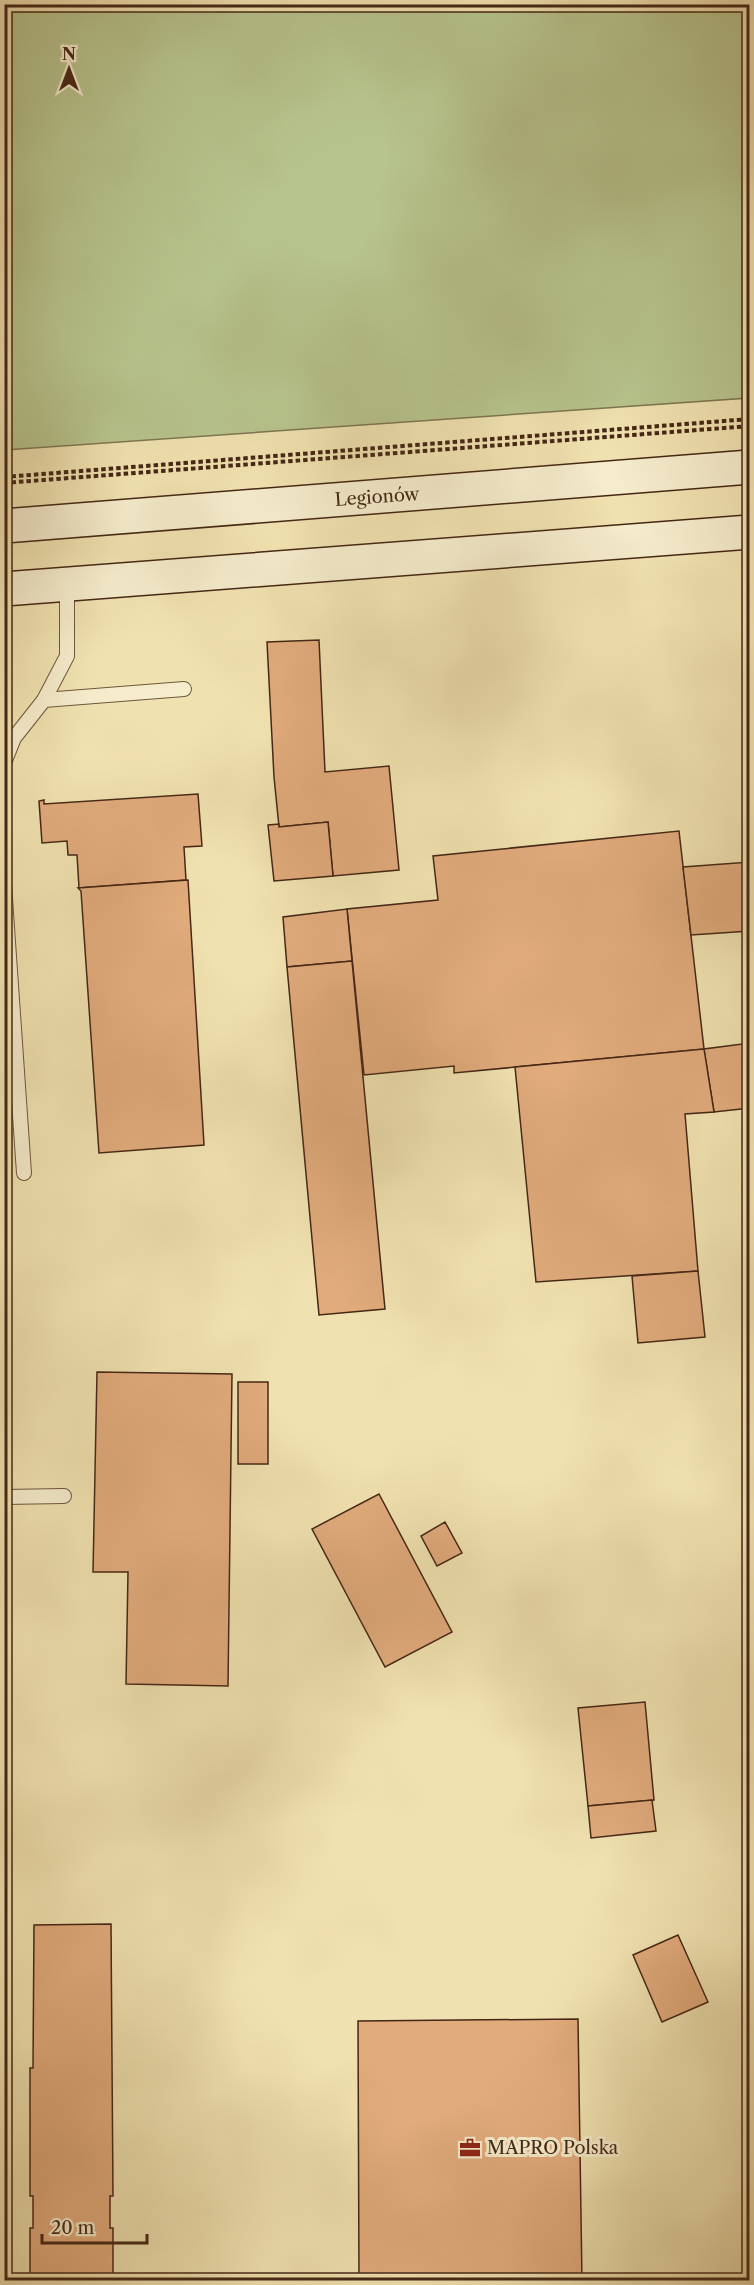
<svg xmlns="http://www.w3.org/2000/svg" width="754" height="2285" font-family="'Libre Caslon Text',serif">
  <rect width="100%" height="100%" fill="#f0e2b0"/>
  <filter id="stains"><feTurbulence type="fractalNoise" baseFrequency=".00333" numOctaves="4"/><feColorMatrix values="0 0 0 0 .2 0 0 0 0 .09 0 0 0 0 .02 0 0 0 .5 -.17"/></filter>
  <radialGradient id="worn" r=".72"><stop offset=".6" stop-color="#630" stop-opacity="0"/><stop offset="1" stop-color="#630" stop-opacity=".3"/></radialGradient>
  <polygon fill="#b7c48d" stroke="#7e7652" stroke-width="1.5" points="5,4 749,5 749,398 5,450"/>
  <g fill="#e1ab7c" stroke="#452716" stroke-width="1.5">
    <polygon points="319,640 325,772 389,766 399,870 333,876 328,822 279,827 274,777 267,642"/>
    <polygon points="198,794 202,846 184,847 186,880 79,888 77,855 68,855 67,841 42,843 39,801 44,800 44,804"/>
    <polygon points="328,822 333,876 274,881 268,825 279,824 279,827"/>
    <polygon points="679,831 704,1049 454,1073 454,1066 364,1075 347,909 438,900 433,856"/>
    <polygon points="750,862 750,931 691,935 683,867"/>
    <polygon points="188,880 204,1145 99,1153 81,891 78,888"/>
    <polygon points="347,909 352,961 287,967 283,917"/>
    <polygon points="352,961 385,1309 319,1315 287,967"/>
    <polygon points="750,1043 750,1108 714,1112 704,1049"/>
    <polygon points="704,1049 714,1112 685,1114 698,1271 536,1282 515,1067"/>
    <polygon points="698,1271 705,1337 638,1343 632,1276"/>
    <polygon points="97,1372 232,1374 228,1686 126,1684 128,1572 93,1572"/>
    <rect x="238" y="1382" width="30" height="82"/>
    <polygon points="379,1494 452,1632 385,1667 312,1529"/>
    <polygon points="445,1522 462,1553 437,1566 421,1536"/>
    <polygon points="645,1702 654,1800 588,1806 578,1708"/>
    <polygon points="652,1800 656,1831 591,1838 588,1806"/>
    <polygon points="111,1924 113,2196 110,2196 110,2228 113,2228 113,2280 30,2280 30,2228 33,2228 33,2196 30,2196 30,2068 33,2068 34,1925"/>
    <polygon points="678,1935 708,2002 662,2022 633,1955"/>
    <polygon points="578,2019 582,2280 441,2280 441,2275 417,2275 417,2280 359,2280 358,2021"/>
  </g>
  <g fill="none" stroke-linecap="round" stroke-linejoin="round">
    <defs>
      <g id="lane">
        <polyline points="44,700 184,689"/>
        <polyline points="4,763 14,738 44,700 67,656 67,585"/>
        <polyline points="4,884 24,1173"/>
        <polyline points="4,1497 64,1496"/>
      </g>
      <g id="secondary">
        <polyline points="4,526 750,467"/>
        <polyline points="4,589 750,532"/>
      </g>
    </defs>
    <use href="#lane" stroke="#70563c" stroke-width="16"/>
    <use href="#secondary" stroke="#452716" stroke-width="36"/>
    <g stroke="#452716" stroke-width="4" stroke-dasharray="4.5 3" stroke-linecap="butt">
      <polyline points="4,477 750,419"/>
      <polyline points="4,483 750,426"/>
    </g>
    <use href="#lane" stroke="#f5eccc" stroke-width="14"/>
    <use href="#secondary" stroke="#f5eccc" stroke-width="33"/>
  </g>
  <defs>
    <symbol id="office-bare" viewBox="-9 -9 18 18"><path d="M-6-3h4V-5.5h4V-3h4V5H-6ZM-1-4.5V-3h2v-1.5ZM-6 0V1H6V0Z" fill="#8f2418" stroke="#f5eccc" stroke-width="2.5" paint-order="stroke"/></symbol>
  </defs>
  <g fill-rule="evenodd">
    <use href="#office-bare" x="455" y="2133" width="30" height="30"/>
  </g>
  <g text-anchor="middle" stroke-width="6" stroke-linejoin="round" paint-order="stroke">
    <g font-size="18" fill="#452716" stroke="#f5eccc">
      <text transform="translate(377 497) rotate(-4)" y="6">Legionów</text>
    </g>
    <g font-size="18" fill="#452716" stroke="#f5eccc" text-anchor="start">
      <text x="487" y="2154">MAPRO Polska</text>
    </g>
  </g>
  <rect width="754" height="2285" fill="none" stroke="#f0e2b0" stroke-width="24"/>
  <rect x="6" y="6" width="742" height="2273" fill="none" stroke="#452716" stroke-width="3"/>
  <rect x="12" y="12" width="730" height="2261" fill="none" stroke="#452716" stroke-width="1.5"/>
  <g transform="translate(69 69)" stroke="#f5eccc" stroke-width="4.5" paint-order="stroke">
  <path d="M0-4.5L10 22L0 15L-10 22Z" fill="#452716"/>
  <text y="-9" font-size="16" font-weight="bold" text-anchor="middle" fill="#452716">N</text>
  </g>
  <path d="M42 2234v9h105v-9" fill="none" stroke="#452716" stroke-width="3"/>
  <text x="51" y="2234" font-size="18" fill="#452716" stroke="#f5eccc" stroke-width="4.5" paint-order="stroke">20 m</text>
  <rect width="100%" height="100%" filter="url(#stains)"/>
  <rect width="100%" height="100%" fill="url(#worn)"/>
</svg>
